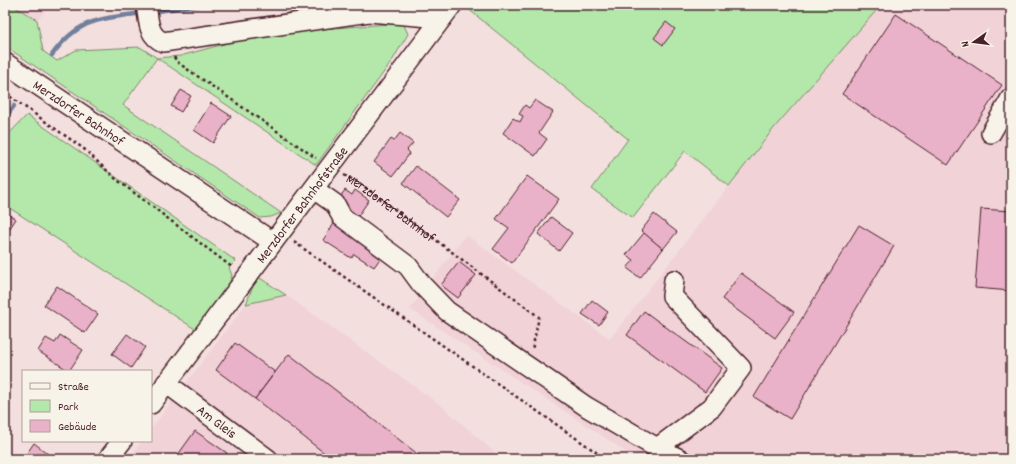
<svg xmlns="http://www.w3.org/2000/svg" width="1016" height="464" font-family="Dekko,sans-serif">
  <rect width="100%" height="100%" fill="#f3e0de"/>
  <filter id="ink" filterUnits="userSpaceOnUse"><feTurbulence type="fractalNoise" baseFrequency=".025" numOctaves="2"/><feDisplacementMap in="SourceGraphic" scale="8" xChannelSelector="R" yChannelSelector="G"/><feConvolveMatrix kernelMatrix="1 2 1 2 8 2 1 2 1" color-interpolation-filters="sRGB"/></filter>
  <g filter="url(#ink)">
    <g fill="#f0d2d7">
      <polygon points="12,5 51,5 37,20"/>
      <polygon points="881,5 1011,5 1011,459 637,459 410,309 466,235 610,339 774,128"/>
      <polygon points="286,295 442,406 502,459 129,459 142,441 151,441 151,429 246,304"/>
    </g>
    <g fill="#b3e8aa" stroke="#7e846a">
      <polygon points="5,5 12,5 37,20 43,51 57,61 76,50 140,47 157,58 180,56 265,33 403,23 408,34 392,61 316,165 157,58 123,105 281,213 271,217 260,218 5,46"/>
      <polygon points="469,5 881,5 774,128 729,186 685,151 633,218 592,189 628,139 467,8"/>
      <polygon points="27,115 236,261 229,268 232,275 229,284 195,329 5,205 5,138"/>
      <polygon points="257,276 286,295 246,304"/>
    </g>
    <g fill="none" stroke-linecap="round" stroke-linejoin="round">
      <g stroke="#727f9c" stroke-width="4.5">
        <polyline points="151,12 199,5"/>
        <path d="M52 55C79 18 100 19 142 13"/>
        <polyline points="5,118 14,106"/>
      </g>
    </g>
    <g fill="#e9b2c8" stroke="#4a1f2b">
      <polygon points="896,14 1002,85 948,165 842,94"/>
      <polygon points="666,22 675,29 663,45 654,38"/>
      <polygon points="181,90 191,96 181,112 171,106"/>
      <polygon points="535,100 553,112 539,133 547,139 535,156 503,133 513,118 520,122 523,116 519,114 525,105 529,108"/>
      <polygon points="211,103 231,116 213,143 194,130"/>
      <polygon points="400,133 413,143 407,150 410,153 393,176 374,162 391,139 394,141"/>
      <polygon points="416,166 460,200 446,217 403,183"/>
      <polygon points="527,176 559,199 512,263 493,249 509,228 496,219"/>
      <polygon points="345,190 352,195 355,190 369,200 356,219 338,200"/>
      <polygon points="981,209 1011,211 1011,291 975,288"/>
      <polygon points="5,212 16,219 8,231 5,229"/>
      <polygon points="654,214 677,232 663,249 641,231"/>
      <polygon points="551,217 572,233 559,251 538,234"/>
      <polygon points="337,219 382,256 374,267 354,254 351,258 323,240"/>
      <polygon points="859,225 894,246 790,419 754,397"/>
      <polygon points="644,233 663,249 640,278 627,268 634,260 626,255"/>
      <polygon points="459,262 476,275 458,298 441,285"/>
      <polygon points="741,273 794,312 775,338 722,299"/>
      <polygon points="57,286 98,314 85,333 44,305"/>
      <polygon points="592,300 608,312 599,325 582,314"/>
      <polygon points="644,311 722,368 705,392 627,335"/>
      <polygon points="127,334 145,347 131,368 112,354"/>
      <polygon points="60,335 83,350 69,371 38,351 46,338 55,343"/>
      <polygon points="235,343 275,372 255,399 216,370"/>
      <polygon points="289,354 424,459 332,459 255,399"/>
      <polygon points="195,431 227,453 223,459 175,459"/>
      <polygon points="34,443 55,459 23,459"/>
    </g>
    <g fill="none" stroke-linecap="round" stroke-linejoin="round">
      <defs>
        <g id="minor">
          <path d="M146 5C149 20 147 35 163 42L369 12 442 18"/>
          <path id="s2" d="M5 63 273 242"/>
          <polyline points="991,133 1011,98"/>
          <polyline points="314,189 335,204 342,217 408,266 422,285 447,311 587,407 657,448 712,407 741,368 672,296 674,280"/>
          <path id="s3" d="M166 383 268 459"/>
          <path id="s4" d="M151 404 452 5"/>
          <polyline points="657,448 680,459"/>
          <polyline points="108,459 122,441"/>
        </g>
      </defs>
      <use href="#minor" stroke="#4a1f2b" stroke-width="22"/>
      <g stroke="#4a1f2b" stroke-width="2.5" stroke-dasharray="3 3" stroke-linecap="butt">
        <polyline points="174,57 177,62 316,158"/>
        <polyline points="5,93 84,149 116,179 233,268"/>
        <path id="s1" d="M344 175 358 182 539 317 532 350"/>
        <polyline points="294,242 606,459"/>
      </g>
      <use href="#minor" stroke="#f7f3e8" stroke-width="19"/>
    </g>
  </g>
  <g text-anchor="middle" stroke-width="4" stroke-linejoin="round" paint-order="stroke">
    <g font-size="14" fill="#4a1f2b" stroke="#f7f3e8">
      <text dy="5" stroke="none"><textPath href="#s2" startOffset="89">Merzdorfer Bahnhof</textPath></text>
      <text dy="5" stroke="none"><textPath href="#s4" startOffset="250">Merzdorfer Bahnhofstraße</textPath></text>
      <text dy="5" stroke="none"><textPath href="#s1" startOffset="57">Merzdorfer Bahnhof</textPath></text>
      <text dy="5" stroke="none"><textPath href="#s3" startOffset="64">Am Gleis</textPath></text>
    </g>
  </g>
  <rect width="1016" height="464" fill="none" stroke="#f7f3e8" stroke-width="20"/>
  <rect x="10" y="10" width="996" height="444" fill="none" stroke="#4a1f2b" stroke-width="1.5" filter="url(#ink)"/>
  <rect x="22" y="370" width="130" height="72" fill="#f7f3e8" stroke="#b29e9c"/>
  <rect x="30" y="383" width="20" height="6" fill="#f7f3e8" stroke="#b29e9c"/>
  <text x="58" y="390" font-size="12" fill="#4a1f2b">Straße</text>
  <rect x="30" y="400" width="20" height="12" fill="#b3e8aa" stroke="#b29e9c"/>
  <text x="58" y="410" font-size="12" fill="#4a1f2b">Park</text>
  <rect x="30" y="420" width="20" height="12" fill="#e9b2c8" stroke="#b29e9c"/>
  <text x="58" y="430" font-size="12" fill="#4a1f2b">Gebäude</text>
  <g transform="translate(974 42) rotate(256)" stroke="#f7f3e8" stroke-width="3" paint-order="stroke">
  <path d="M0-3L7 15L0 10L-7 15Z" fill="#4a1f2b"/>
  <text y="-6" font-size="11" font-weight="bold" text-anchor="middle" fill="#4a1f2b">N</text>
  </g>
</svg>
